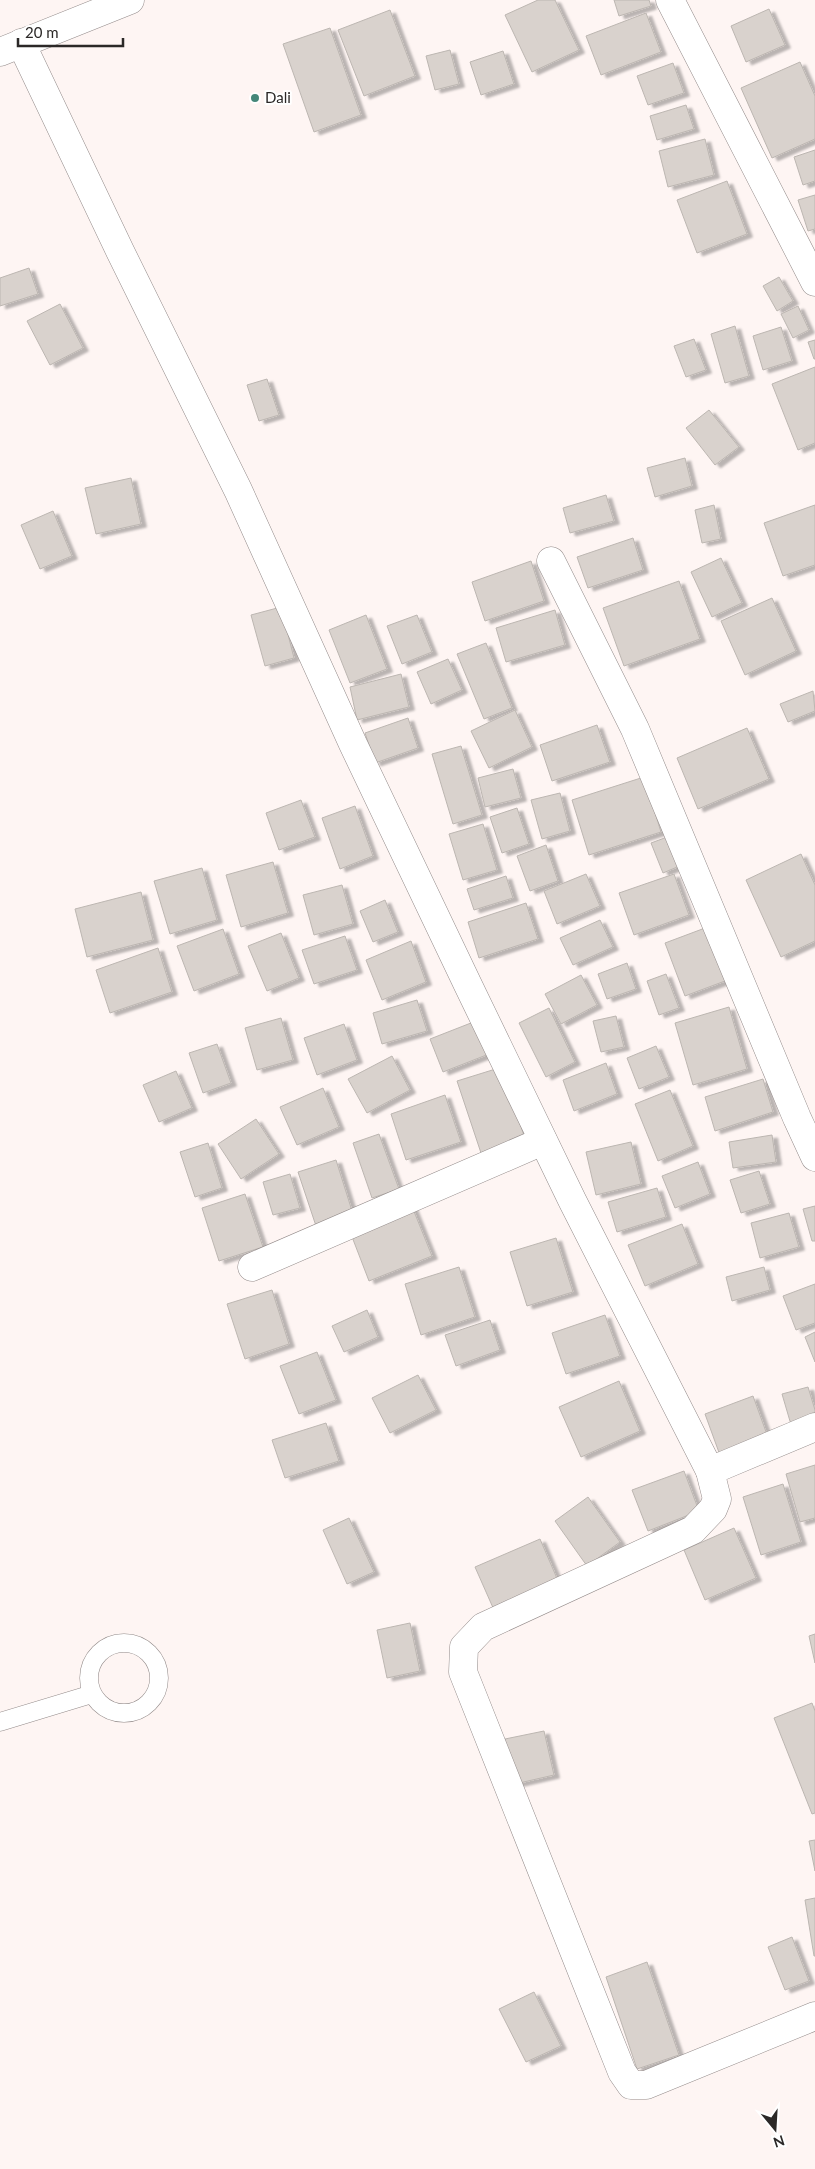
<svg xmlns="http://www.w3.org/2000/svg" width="815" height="2169" font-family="Lato,sans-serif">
  <defs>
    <filter id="shadow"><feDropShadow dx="5.5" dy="3" stdDeviation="1" flood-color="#0004"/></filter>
  </defs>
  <rect width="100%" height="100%" fill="#fef5f3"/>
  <g fill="#d9d2cd" stroke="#bcb6b1" filter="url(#shadow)">
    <polygon points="538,0 555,0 579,50 532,72 505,15"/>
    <polygon points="614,0 649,0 651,6 619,16"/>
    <polygon points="769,9 785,45 746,62 731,26"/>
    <polygon points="390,10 415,76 364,96 338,30"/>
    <polygon points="646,13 661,52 601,75 586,36"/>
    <polygon points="330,28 361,115 314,132 283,44"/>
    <polygon points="450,50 459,84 435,90 426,56"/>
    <polygon points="503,51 514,84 481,95 470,62"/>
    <polygon points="800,62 815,96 815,139 772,158 741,88"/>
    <polygon points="673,63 684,93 648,105 637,76"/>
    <polygon points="686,105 694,129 657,140 650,116"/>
    <polygon points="705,139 714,175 668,187 659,151"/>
    <polygon points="815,150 815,181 803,185 794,157"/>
    <polygon points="727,181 747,234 697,253 677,200"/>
    <polygon points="815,195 815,229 808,231 798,200"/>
    <polygon points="29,268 38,294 0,306 0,278"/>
    <polygon points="779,277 793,301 777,311 763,286"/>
    <polygon points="60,304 83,348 50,365 27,321"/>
    <polygon points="798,306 809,330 793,338 781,314"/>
    <polygon points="735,326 749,376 725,383 711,334"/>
    <polygon points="781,327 792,361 763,370 753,336"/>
    <polygon points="694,339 706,370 686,377 674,346"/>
    <polygon points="815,340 815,359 814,359 808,342"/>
    <polygon points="815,367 815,443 798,450 772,384"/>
    <polygon points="267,379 279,415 259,421 247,385"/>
    <polygon points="709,410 739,447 715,465 686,428"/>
    <polygon points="685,458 692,486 655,497 647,468"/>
    <polygon points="131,478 141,524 96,534 85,488"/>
    <polygon points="606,495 614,521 570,533 563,508"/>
    <polygon points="714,505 721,539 702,543 695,510"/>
    <polygon points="815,505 815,565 783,576 764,523"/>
    <polygon points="53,511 72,556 40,569 21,525"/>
    <polygon points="633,538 643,570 588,588 577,557"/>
    <polygon points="721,558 742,603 712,617 691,572"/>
    <polygon points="531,561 544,601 485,621 472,582"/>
    <polygon points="679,581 700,639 624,666 603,608"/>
    <polygon points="772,598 796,651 745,675 721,621"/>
    <polygon points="281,607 294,658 265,666 251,615"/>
    <polygon points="555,610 565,645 506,662 496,628"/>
    <polygon points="366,615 387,669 350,683 329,630"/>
    <polygon points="417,615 432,652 402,664 387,626"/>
    <polygon points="486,643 512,708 484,719 457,654"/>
    <polygon points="448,659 462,690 431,704 417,672"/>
    <polygon points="401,674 409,707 357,720 350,687"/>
    <polygon points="813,691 815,711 788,722 780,704"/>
    <polygon points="515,710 532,747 489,768 471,731"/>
    <polygon points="408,718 418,748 375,763 365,733"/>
    <polygon points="597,725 610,762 552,781 540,745"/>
    <polygon points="747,728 769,779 698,809 677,758"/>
    <polygon points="461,746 482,815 453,824 432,754"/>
    <polygon points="513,769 521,798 485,807 478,778"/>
    <polygon points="644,777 661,832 589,855 572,800"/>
    <polygon points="560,793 570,831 542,839 531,800"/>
    <polygon points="301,800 315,837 279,850 266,813"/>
    <polygon points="355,806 373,856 340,869 322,818"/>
    <polygon points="517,808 529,844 502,853 490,817"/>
    <polygon points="483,824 497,870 463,880 449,834"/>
    <polygon points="678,833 689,862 663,873 651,843"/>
    <polygon points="546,845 558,881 530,891 517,856"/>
    <polygon points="801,854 815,885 815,941 781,957 746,880"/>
    <polygon points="273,862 288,913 241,927 226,875"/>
    <polygon points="202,868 217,920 170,934 154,881"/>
    <polygon points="586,874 600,906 557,924 544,891"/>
    <polygon points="674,874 689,915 634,935 619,893"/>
    <polygon points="506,876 513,898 474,910 467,889"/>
    <polygon points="342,885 353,924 314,935 303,895"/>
    <polygon points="141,892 153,940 87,957 75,909"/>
    <polygon points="385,900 398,932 373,942 360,911"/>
    <polygon points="526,903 538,939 479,958 468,922"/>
    <polygon points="600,920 613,947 573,965 560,938"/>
    <polygon points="705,928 725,981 685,996 665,943"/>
    <polygon points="223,929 239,974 194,991 177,946"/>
    <polygon points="281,933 299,978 267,991 248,946"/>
    <polygon points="345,936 357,970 314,984 302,950"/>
    <polygon points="411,941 426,982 382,1000 366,960"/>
    <polygon points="158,948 172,992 110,1013 96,970"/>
    <polygon points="627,963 636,989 607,999 598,974"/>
    <polygon points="666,974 679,1008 659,1015 647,981"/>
    <polygon points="581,975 597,1005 561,1024 545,994"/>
    <polygon points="417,1000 427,1031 382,1044 373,1013"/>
    <polygon points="729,1007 747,1069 693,1085 675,1023"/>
    <polygon points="549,1008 575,1062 546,1077 519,1023"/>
    <polygon points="616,1016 624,1047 601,1052 593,1021"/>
    <polygon points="281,1018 293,1060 257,1070 245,1028"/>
    <polygon points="476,1021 489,1054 443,1072 430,1039"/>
    <polygon points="344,1024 357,1060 317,1075 304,1038"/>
    <polygon points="217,1044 231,1083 203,1093 189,1053"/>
    <polygon points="656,1046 669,1077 639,1089 627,1058"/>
    <polygon points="392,1056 410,1090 367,1113 348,1079"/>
    <polygon points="606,1063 617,1094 574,1111 563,1080"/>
    <polygon points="502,1067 525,1139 481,1153 457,1081"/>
    <polygon points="176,1071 192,1108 159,1122 143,1085"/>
    <polygon points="763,1079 773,1112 715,1131 705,1097"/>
    <polygon points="323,1088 339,1127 297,1145 280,1107"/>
    <polygon points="670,1090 693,1146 658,1161 635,1104"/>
    <polygon points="445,1095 461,1142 406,1160 391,1114"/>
    <polygon points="256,1119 279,1154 241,1179 218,1144"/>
    <polygon points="379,1134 399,1189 372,1198 353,1143"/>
    <polygon points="772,1135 776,1162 733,1168 729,1142"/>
    <polygon points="631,1142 641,1184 596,1195 586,1152"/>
    <polygon points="208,1143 222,1188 195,1197 180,1152"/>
    <polygon points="336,1160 353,1214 316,1226 298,1172"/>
    <polygon points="698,1162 710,1194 675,1208 662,1176"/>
    <polygon points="759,1171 770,1204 741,1213 730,1180"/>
    <polygon points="290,1174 300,1208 273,1215 263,1182"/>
    <polygon points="657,1188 666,1217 617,1232 608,1202"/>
    <polygon points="245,1194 263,1247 219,1261 202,1208"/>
    <polygon points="411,1204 432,1256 369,1281 349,1229"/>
    <polygon points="815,1206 815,1241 812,1241 803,1209"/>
    <polygon points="789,1213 799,1247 760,1258 751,1223"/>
    <polygon points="682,1224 698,1264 645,1286 628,1245"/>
    <polygon points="556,1238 573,1292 527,1306 510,1252"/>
    <polygon points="459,1267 475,1317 421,1335 405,1284"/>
    <polygon points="764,1267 770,1290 732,1301 726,1277"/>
    <polygon points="815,1284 815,1323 796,1330 783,1296"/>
    <polygon points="272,1290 289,1344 245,1359 227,1304"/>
    <polygon points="367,1310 378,1337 344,1352 332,1326"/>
    <polygon points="605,1315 620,1356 566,1374 552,1333"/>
    <polygon points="490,1320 500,1350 456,1366 445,1335"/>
    <polygon points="815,1332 815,1362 805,1337"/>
    <polygon points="317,1352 336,1400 299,1414 280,1366"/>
    <polygon points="418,1375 436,1410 390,1433 372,1398"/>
    <polygon points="619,1381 640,1431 581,1457 559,1407"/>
    <polygon points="808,1387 815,1410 815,1422 792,1428 782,1394"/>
    <polygon points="753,1396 769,1440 721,1458 705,1414"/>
    <polygon points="326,1423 339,1461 285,1478 272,1440"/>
    <polygon points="815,1465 815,1518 800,1522 786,1474"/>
    <polygon points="684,1471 699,1511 648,1531 632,1490"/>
    <polygon points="783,1484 801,1542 761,1555 743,1497"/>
    <polygon points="588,1497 620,1542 587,1566 555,1521"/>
    <polygon points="349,1518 374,1572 347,1584 323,1530"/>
    <polygon points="734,1528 756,1578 705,1600 684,1550"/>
    <polygon points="540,1539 559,1583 494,1610 475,1567"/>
    <polygon points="410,1623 420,1671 387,1678 377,1630"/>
    <polygon points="815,1634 815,1663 809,1636"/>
    <polygon points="812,1703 815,1711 815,1813 812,1814 774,1718"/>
    <polygon points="544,1731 554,1775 515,1784 505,1739"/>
    <polygon points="815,1840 815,1871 809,1841"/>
    <polygon points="815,1898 815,1956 814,1956 805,1900"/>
    <polygon points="792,1937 809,1981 785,1990 768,1947"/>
    <polygon points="647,1962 679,2055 637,2069 606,1977"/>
    <polygon points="534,1992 561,2046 526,2062 499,2009"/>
  </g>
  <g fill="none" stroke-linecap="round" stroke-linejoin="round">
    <defs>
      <g id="lane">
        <circle cx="124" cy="1678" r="35"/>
        <polyline points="0,1722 92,1694"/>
      </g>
      <g id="street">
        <polyline points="670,0 815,282"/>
        <polyline points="21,43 120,251 238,490 353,744 468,985 572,1200 710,1471 815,1427"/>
        <polyline points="551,561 635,729 797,1118 815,1157"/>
        <polyline points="252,1267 543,1141"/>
        <polyline points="710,1471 717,1499 713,1509 693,1530 483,1627 464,1647 463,1672 622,2072 631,2085 646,2085 815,2016"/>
      </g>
      <polyline id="primary" points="0,52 130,0"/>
    </defs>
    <use href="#lane" stroke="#938b8a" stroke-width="19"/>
    <use href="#street" stroke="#938b8a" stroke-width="29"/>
    <use href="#primary" stroke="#938b8a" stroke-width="29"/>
    <use href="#lane" stroke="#fff" stroke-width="18"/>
    <use href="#street" stroke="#fff" stroke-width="28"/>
    <use href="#primary" stroke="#fff" stroke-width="28"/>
  </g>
  <circle fill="#448779" stroke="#fff" stroke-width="2" cx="255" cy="98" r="5"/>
  <g text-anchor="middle" stroke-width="4" stroke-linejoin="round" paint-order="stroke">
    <g font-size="15" fill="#2b2827" stroke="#fff" text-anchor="start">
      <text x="265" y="103">Dali</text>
    </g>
  </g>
  <g transform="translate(775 2129) rotate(162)" stroke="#ffffff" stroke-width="4" paint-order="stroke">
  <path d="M0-4L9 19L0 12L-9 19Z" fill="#2b2827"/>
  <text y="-8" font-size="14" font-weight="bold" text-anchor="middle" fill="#2b2827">N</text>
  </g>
  <path d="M18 38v8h105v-8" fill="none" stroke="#2b2827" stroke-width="2.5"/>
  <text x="25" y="38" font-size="15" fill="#2b2827" stroke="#ffffff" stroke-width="4" paint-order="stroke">20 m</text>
</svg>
